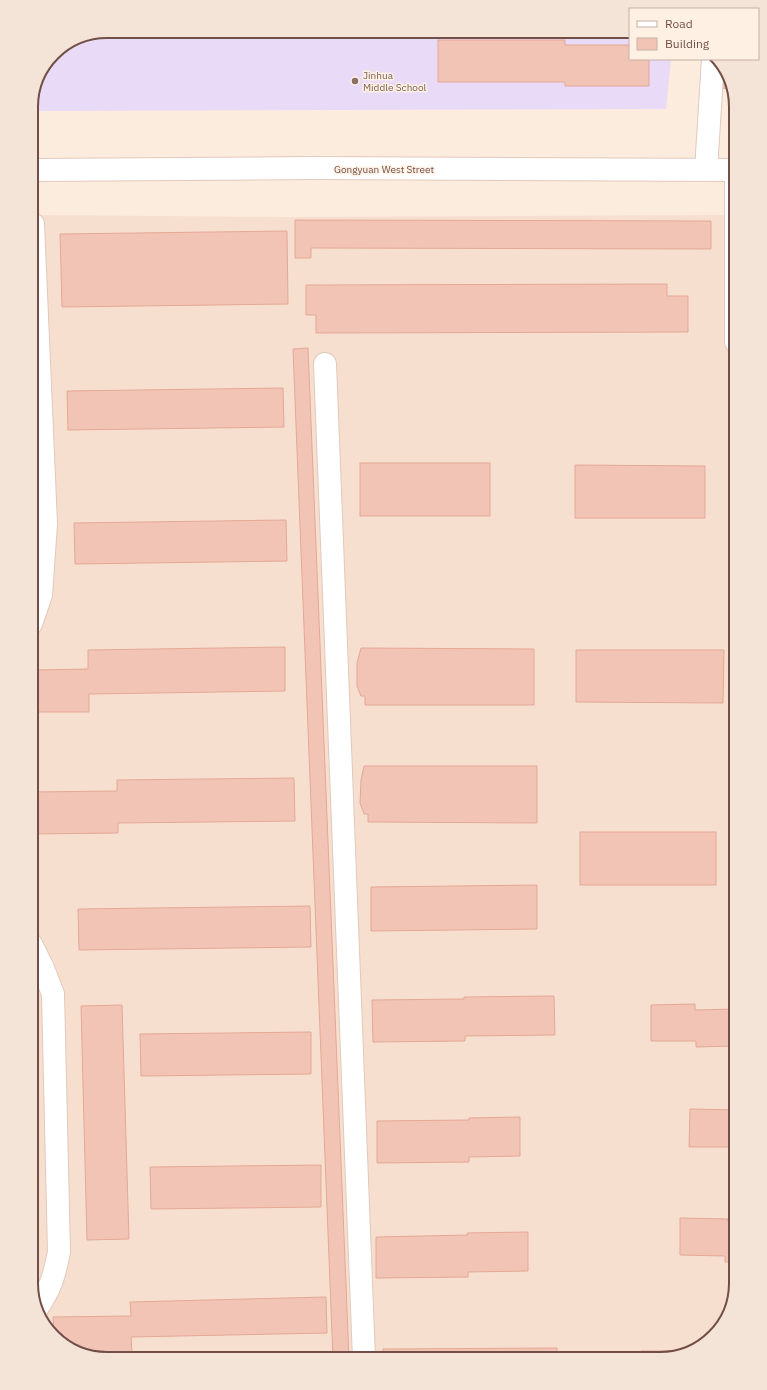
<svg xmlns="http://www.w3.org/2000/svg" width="767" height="1390" font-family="'IBM Plex Sans',sans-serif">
  <rect width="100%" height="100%" fill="#fcecde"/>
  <polygon fill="#f6dfcf" points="31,215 286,217 736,215 736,1283 723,1325 689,1353 660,1359 102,1359 65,1346 37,1312 31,1283"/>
  <polygon fill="#e9dbf8" points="107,31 630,31 630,59 671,59 666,109 31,111 31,102 53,53 78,37"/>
  <g fill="#f2c4b5" stroke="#e4a896">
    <polygon points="438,40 565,40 565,45 630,45 630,59 649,59 649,86 565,86 565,82 438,82"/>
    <polygon points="722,68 730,78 732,89 721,88"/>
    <polygon points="295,220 711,221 711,249 311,248 311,258 295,258"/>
    <polygon points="287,231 288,304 62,307 60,234"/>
    <polygon points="667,284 667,296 688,296 688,332 316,333 316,315 306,315 306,285"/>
    <polygon points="308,348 349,1359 333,1359 293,349"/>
    <polygon points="283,388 284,427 68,430 67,391"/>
    <rect x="360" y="463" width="130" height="53"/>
    <polygon points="575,465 705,466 705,518 575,518"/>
    <polygon points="286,520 287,561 75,564 74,523"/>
    <polygon points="285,647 285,691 89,694 89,712 36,712 36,670 88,669 88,650"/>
    <polygon points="361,648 534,649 534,705 365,705 365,696 361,696 357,686 357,663"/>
    <polygon points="576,650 724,650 723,703 576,702"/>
    <polygon points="364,766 537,766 537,823 368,822 368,814 364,814 360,803 361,780"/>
    <polygon points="294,778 295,821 118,823 118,833 31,834 31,792 117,791 117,780"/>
    <rect x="580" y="832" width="136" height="53"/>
    <polygon points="537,885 537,929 371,931 371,887"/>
    <polygon points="310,906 311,947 79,950 78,909"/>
    <polygon points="554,996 555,1035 465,1036 465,1041 373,1042 372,1000 464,999 464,997"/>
    <polygon points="695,1004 695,1010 736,1009 736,1046 696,1047 696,1041 651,1041 651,1005"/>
    <polygon points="122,1005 129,1239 87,1240 81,1006"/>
    <polygon points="311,1032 311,1074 141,1076 140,1034"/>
    <polygon points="690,1109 736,1110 736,1154 734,1153 735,1147 689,1147"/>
    <polygon points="520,1117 520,1156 469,1157 469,1162 377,1163 377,1121 469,1120 469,1118"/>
    <polygon points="321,1165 321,1207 151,1209 150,1167"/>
    <polygon points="680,1218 728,1219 728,1222 736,1222 736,1262 725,1262 725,1256 680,1255"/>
    <polygon points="528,1232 528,1271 468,1272 468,1277 376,1278 376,1237 468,1235 467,1233"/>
    <polygon points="326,1297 327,1333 131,1337 132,1353 88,1354 65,1346 54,1333 53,1317 131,1316 130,1302"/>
    <polygon points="557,1348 557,1359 383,1359 383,1349"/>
    <polygon points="641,1351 692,1351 689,1353 660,1359 641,1359"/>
  </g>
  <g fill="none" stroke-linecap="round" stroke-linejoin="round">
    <defs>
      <g id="minor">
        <polyline points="31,170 315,168 736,170"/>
        <polyline points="706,170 713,59"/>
        <polyline points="736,170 736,342"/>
        <polyline points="325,364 364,1359"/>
        <polyline points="31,624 41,595 46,524 33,224"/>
        <path d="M31 944 43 968 53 994 59 1252C54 1277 51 1288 36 1310"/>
      </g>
    </defs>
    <use href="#minor" stroke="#e2c9bd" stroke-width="24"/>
    <use href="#minor" stroke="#fff" stroke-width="22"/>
  </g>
  <circle fill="#8d6e63" stroke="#fff0e4" stroke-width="1.5" cx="355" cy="81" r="4"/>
  <g text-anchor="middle" stroke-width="3" stroke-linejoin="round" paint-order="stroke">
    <g font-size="10" fill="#785e54" stroke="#fff0e4" text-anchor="start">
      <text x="363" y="79">Jinhua<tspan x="363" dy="12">Middle School</tspan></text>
    </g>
    <g font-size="10" fill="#714f46" stroke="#fff0e4">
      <text x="384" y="173">Gongyuan West Street</text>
    </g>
  </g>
  <path d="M0 0H767V1390H0ZM107 38H660A69 69 0 0 1 729 107V1283A69 69 0 0 1 660 1352H107A69 69 0 0 1 38 1283V107A69 69 0 0 1 107 38Z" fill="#f4e3d7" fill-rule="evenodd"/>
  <path fill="none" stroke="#714f46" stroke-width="2" d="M107 38H660A69 69 0 0 1 729 107V1283A69 69 0 0 1 660 1352H107A69 69 0 0 1 38 1283V107A69 69 0 0 1 107 38Z"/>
  <rect x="629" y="8" width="130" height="52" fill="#fff0e4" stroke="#c6b0a5"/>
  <rect x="637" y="21" width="20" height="6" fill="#ffffff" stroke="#c6b0a5"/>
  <text x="665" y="28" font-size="12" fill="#714f46">Road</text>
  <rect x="637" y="38" width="20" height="12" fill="#f2c4b5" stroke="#c6b0a5"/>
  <text x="665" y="48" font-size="12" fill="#714f46">Building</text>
</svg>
